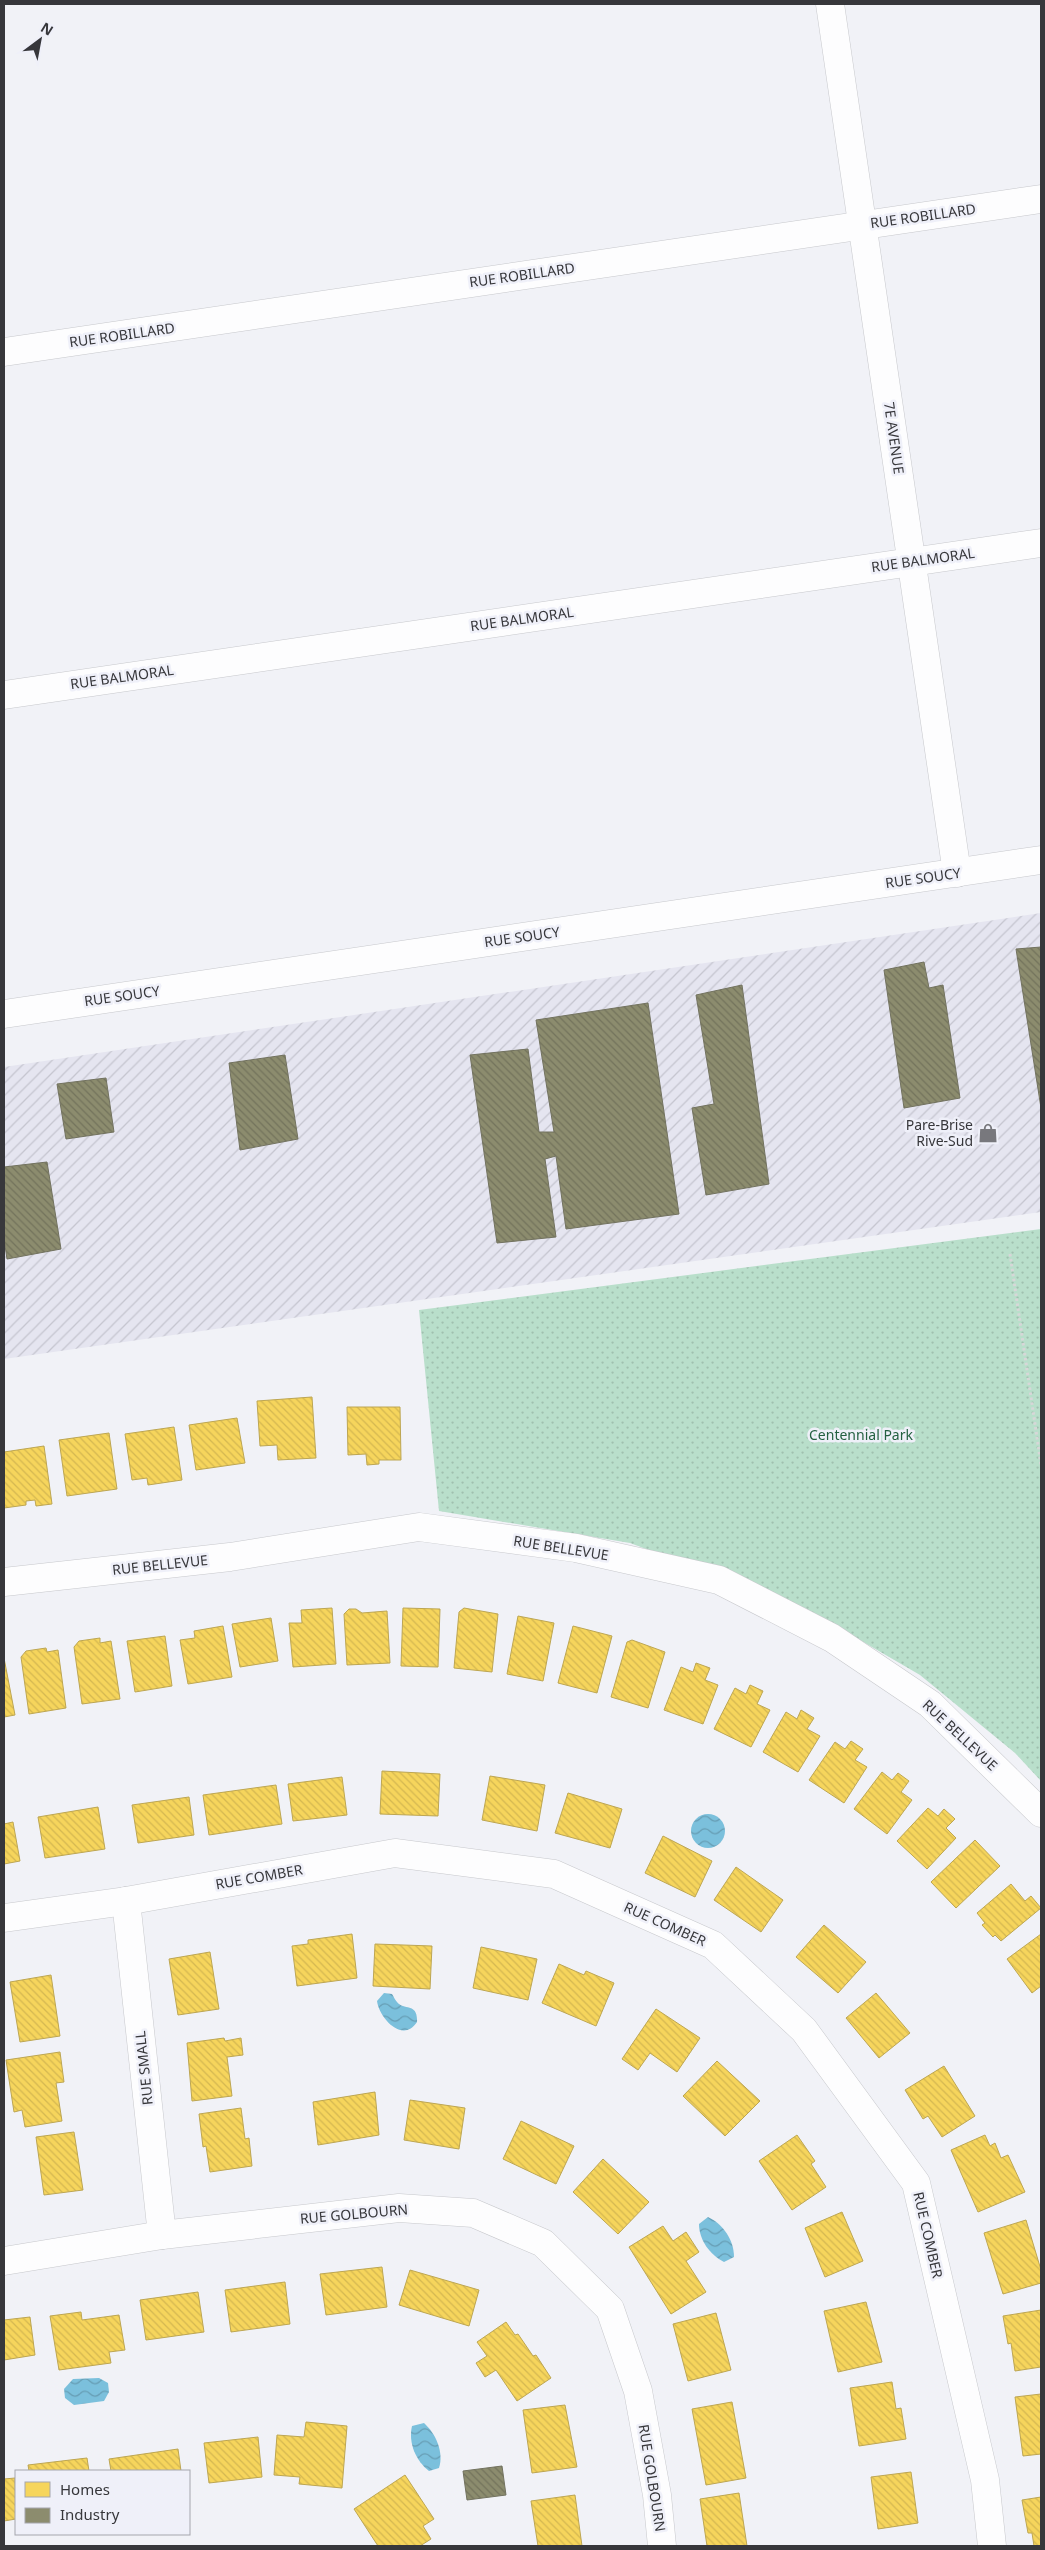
<svg xmlns="http://www.w3.org/2000/svg" width="1045" height="2550" font-family="'Noto Sans',sans-serif">
  <defs>
    <pattern id="industrial-furrows" width="10" height="10" patternUnits="userSpaceOnUse" patternTransform="scale(1.25)"><rect width="10" height="10" fill="#e5e5f0"/><path d="M-1 1l2-2M0 10L10 0M9 11l2-2" fill="none" stroke="#c5c5cf"/></pattern>
    <pattern id="park-dots" width="8" height="8" patternUnits="userSpaceOnUse" patternTransform="scale(1.25)"><rect width="8" height="8" fill="#b9dfcb"/><path d="M2 2h.1M6 6h.1" fill="none" stroke="#a0c0af" stroke-width="1.8" stroke-linecap="round"/></pattern>
    <pattern id="water-waves" width="16" height="10" patternUnits="userSpaceOnUse" patternTransform="scale(1.25)"><rect width="16" height="10" fill="#7bc0dc"/><path d="M0 5q4-4 8 0t8 0" fill="none" stroke="#669db4"/></pattern>
    <pattern id="homes-back-hatch" width="6" height="6" patternUnits="userSpaceOnUse" patternTransform="scale(1.25)"><rect width="6" height="6" fill="#f6d55c"/><path d="M-1 5l2 2M0 0l6 6M5-1l2 2" fill="none" stroke="#d4b751"/></pattern>
    <pattern id="industry-back-hatch" width="6" height="6" patternUnits="userSpaceOnUse" patternTransform="scale(1.25)"><rect width="6" height="6" fill="#8c8c6e"/><path d="M-1 5l2 2M0 0l6 6M5-1l2 2" fill="none" stroke="#73735c"/></pattern>
  </defs>
  <rect width="100%" height="100%" fill="#f1f2f7"/>
  <polygon fill="url(#industrial-furrows)" points="1041,913 1041,1212 4,1359 4,1067"/>
  <polygon fill="url(#park-dots)" points="1041,1229 1041,1781 1015,1753 920,1675 805,1608 630,1543 439,1511 419,1310"/>
  <g fill="url(#water-waves)">
    <circle cx="708" cy="1831" r="17"/>
    <path d="M384 1993 392 1994C394 1997 395 2000 397 2002 404 2011 418 2002 417 2022 403 2044 379 2018 377 2001Z"/>
    <path d="M708 2217C723 2224 734 2240 734 2257L724 2262C710 2255 699 2240 699 2224Z"/>
    <polygon points="99,2378 108,2383 109,2392 104,2401 74,2405 65,2398 64,2389 73,2379"/>
    <path d="M424 2423C436 2434 444 2452 439 2468L429 2471C416 2461 408 2443 412 2426Z"/>
  </g>
  <g fill="url(#homes-back-hatch)" stroke="#bda652">
    <polygon points="312,1397 316,1458 278,1460 277,1445 260,1446 257,1401"/>
    <polygon points="347,1407 400,1407 401,1460 379,1460 379,1464 367,1465 366,1454 348,1455"/>
    <polygon points="237,1418 245,1463 196,1470 189,1425"/>
    <polygon points="174,1427 182,1480 148,1485 147,1478 132,1480 125,1434"/>
    <polygon points="109,1433 117,1489 67,1496 59,1440"/>
    <polygon points="44,1446 52,1504 36,1506 35,1500 26,1501 26,1505 4,1508 4,1452"/>
    <polygon points="332,1608 336,1664 293,1667 289,1623 302,1623 301,1610"/>
    <polygon points="403,1608 440,1609 438,1667 401,1666"/>
    <polygon points="464,1608 498,1614 492,1672 454,1668 459,1612"/>
    <polygon points="349,1609 356,1609 362,1613 387,1611 390,1663 347,1665 344,1614"/>
    <polygon points="518,1616 554,1623 543,1681 507,1674"/>
    <polygon points="271,1618 278,1661 240,1667 232,1624"/>
    <polygon points="223,1626 232,1677 188,1684 180,1640 195,1638 194,1631"/>
    <polygon points="573,1626 612,1636 597,1693 558,1683"/>
    <polygon points="165,1636 172,1686 135,1692 127,1641"/>
    <polygon points="100,1638 100,1643 111,1641 120,1699 82,1704 74,1647 79,1641"/>
    <polygon points="632,1640 665,1652 648,1708 611,1697 627,1642"/>
    <polygon points="46,1648 47,1652 58,1650 66,1708 29,1714 21,1657 26,1651"/>
    <polygon points="4,1658 15,1715 4,1717"/>
    <polygon points="696,1663 710,1668 705,1680 718,1685 703,1724 664,1710 681,1667 693,1672"/>
    <polygon points="750,1685 763,1691 757,1704 770,1710 751,1747 714,1729 735,1688 746,1694"/>
    <polygon points="801,1710 814,1718 807,1729 820,1736 798,1772 763,1752 786,1712 797,1719"/>
    <polygon points="851,1741 863,1749 855,1760 867,1767 844,1803 809,1780 835,1742 845,1749"/>
    <polygon points="382,1771 440,1774 438,1816 380,1814"/>
    <polygon points="882,1772 892,1780 898,1773 909,1781 901,1792 912,1800 887,1834 854,1809"/>
    <polygon points="490,1776 545,1785 537,1831 482,1820"/>
    <polygon points="342,1777 347,1815 293,1821 288,1784"/>
    <polygon points="276,1785 282,1824 209,1835 203,1795"/>
    <polygon points="568,1793 622,1809 610,1848 555,1833"/>
    <polygon points="189,1797 194,1835 138,1843 132,1805"/>
    <polygon points="98,1807 105,1849 45,1858 38,1817"/>
    <polygon points="928,1808 938,1816 944,1809 955,1819 946,1828 956,1838 927,1869 897,1841"/>
    <polygon points="13,1822 20,1861 4,1864 4,1824"/>
    <polygon points="663,1836 712,1861 695,1897 645,1873"/>
    <polygon points="975,1840 1000,1866 956,1908 931,1882"/>
    <polygon points="736,1867 783,1900 761,1932 714,1900"/>
    <polygon points="1011,1884 1025,1901 1031,1896 1041,1908 1001,1941 995,1935 993,1937 982,1925 985,1923 977,1913"/>
    <polygon points="824,1925 866,1962 838,1993 796,1957"/>
    <polygon points="352,1934 357,1978 297,1986 292,1946 308,1944 308,1940"/>
    <polygon points="1041,1934 1041,1986 1032,1993 1007,1959"/>
    <polygon points="375,1944 432,1946 430,1989 373,1986"/>
    <polygon points="481,1947 537,1959 528,2000 473,1988"/>
    <polygon points="210,1952 219,2009 178,2015 169,1959"/>
    <polygon points="559,1964 584,1975 586,1971 614,1983 596,2026 542,2003"/>
    <polygon points="51,1975 60,2036 20,2042 10,1982"/>
    <polygon points="876,1993 910,2033 879,2058 846,2018"/>
    <polygon points="656,2009 700,2038 677,2072 650,2053 638,2070 622,2059"/>
    <polygon points="224,2038 225,2041 241,2038 243,2055 227,2057 232,2096 192,2101 187,2043"/>
    <polygon points="60,2052 64,2082 56,2083 62,2121 25,2127 22,2110 14,2112 6,2060"/>
    <polygon points="717,2061 760,2101 725,2136 683,2096"/>
    <polygon points="944,2066 975,2116 942,2137 928,2116 923,2119 905,2090"/>
    <polygon points="375,2092 379,2135 318,2145 313,2102"/>
    <polygon points="410,2100 465,2108 459,2149 404,2140"/>
    <polygon points="241,2108 245,2139 249,2138 252,2166 210,2172 206,2146 203,2147 199,2114"/>
    <polygon points="521,2121 574,2146 556,2184 503,2159"/>
    <polygon points="74,2132 83,2190 44,2195 36,2137"/>
    <polygon points="797,2135 815,2161 811,2164 826,2187 792,2210 759,2161"/>
    <polygon points="985,2135 990,2146 995,2143 1001,2158 1008,2155 1025,2192 978,2212 951,2150"/>
    <polygon points="603,2159 649,2202 618,2234 573,2192"/>
    <polygon points="842,2212 863,2261 825,2277 805,2228"/>
    <polygon points="1026,2220 1041,2270 1041,2283 1003,2294 984,2233"/>
    <polygon points="663,2226 673,2241 686,2232 699,2252 686,2261 706,2292 671,2314 629,2247"/>
    <polygon points="382,2267 387,2307 326,2315 320,2274"/>
    <polygon points="410,2270 479,2290 469,2326 399,2305"/>
    <polygon points="285,2282 290,2324 231,2332 225,2290"/>
    <polygon points="198,2292 204,2332 146,2340 140,2300"/>
    <polygon points="866,2302 882,2362 838,2372 824,2311"/>
    <polygon points="1041,2310 1041,2367 1015,2371 1011,2343 1008,2344 1003,2316"/>
    <polygon points="81,2312 82,2320 119,2315 125,2350 109,2352 111,2363 59,2370 50,2316"/>
    <polygon points="716,2313 731,2370 688,2381 673,2324"/>
    <polygon points="30,2317 35,2355 4,2360 4,2320"/>
    <polygon points="506,2322 515,2335 518,2334 533,2356 536,2355 551,2378 517,2401 496,2370 485,2377 476,2363 487,2356 477,2342"/>
    <polygon points="892,2382 896,2409 901,2408 906,2439 859,2446 850,2388"/>
    <polygon points="1041,2394 1041,2454 1023,2456 1015,2397"/>
    <polygon points="732,2402 746,2478 706,2485 692,2409"/>
    <polygon points="565,2405 577,2467 532,2473 523,2410"/>
    <polygon points="306,2422 347,2426 342,2488 299,2484 300,2477 274,2475 277,2435 304,2437"/>
    <polygon points="258,2437 262,2477 209,2483 204,2443"/>
    <polygon points="178,2449 181,2471 111,2471 109,2459"/>
    <polygon points="87,2458 89,2471 29,2471 28,2465"/>
    <polygon points="911,2472 918,2523 878,2529 871,2477"/>
    <polygon points="405,2475 434,2519 423,2526 431,2539 420,2546 378,2546 354,2509"/>
    <polygon points="15,2478 16,2519 4,2521 4,2479"/>
    <polygon points="739,2493 747,2546 707,2546 700,2499"/>
    <polygon points="575,2495 582,2546 538,2546 531,2501"/>
    <polygon points="1041,2497 1041,2546 1034,2546 1032,2533 1028,2533 1022,2500"/>
  </g>
  <g fill="url(#industry-back-hatch)" stroke="#72725f">
    <polygon points="1041,947 1041,1108 1016,949"/>
    <polygon points="924,962 929,988 943,985 960,1098 904,1108 884,970"/>
    <polygon points="742,985 769,1184 706,1195 692,1108 714,1104 696,995"/>
    <polygon points="648,1003 679,1214 566,1229 556,1156 545,1159 556,1237 497,1243 470,1055 528,1049 539,1132 554,1132 536,1020"/>
    <polygon points="285,1055 298,1139 240,1150 229,1063"/>
    <polygon points="106,1078 114,1132 66,1139 57,1084"/>
    <polygon points="47,1162 61,1249 7,1259 4,1239 4,1167"/>
    <polygon points="502,2466 506,2495 467,2500 463,2471"/>
  </g>
  <g fill="none" stroke-linecap="round" stroke-linejoin="round">
    <defs>
      <g id="minor">
        <polyline points="830,4 957,873"/>
        <polyline points="4,352 1041,199"/>
        <polyline points="4,695 1041,543"/>
        <polyline points="4,1014 1041,860"/>
        <polyline points="4,1582 230,1557 419,1527 576,1548 719,1580 832,1638 930,1704 1041,1813"/>
        <polyline points="126,1901 162,2235"/>
        <polyline points="4,1918 126,1901 395,1853 554,1874 713,1945 804,2030 916,2183 985,2480 992,2546"/>
        <polyline points="4,2261 162,2235 399,2208 473,2213 543,2243 610,2309 638,2391 657,2495 662,2546"/>
      </g>
    </defs>
    <use href="#minor" stroke="#c7c8cc" stroke-width="29"/>
    <polyline stroke="#d7d7d8" stroke-width="3" stroke-dasharray="2.5 2.5" stroke-linecap="butt" points="1010,1254 1041,1465"/>
    <use href="#minor" stroke="#fdfdfe" stroke-width="28"/>
  </g>
  <defs>
    <symbol id="shop-bare" viewBox="-9 -9 18 18"><path d="M-5-2.5h2.3a2.7 3.5 0 0 1 5.4 0H5L5.5 6h-11ZM-1.5-2.5h3a1.5 2.3 0 0 0-3 0Z" fill="#78787d" stroke="#eff0f9" stroke-width="2.5" paint-order="stroke"/></symbol>
  </defs>
  <g fill-rule="evenodd">
    <use href="#shop-bare" x="974" y="1119" width="28" height="28"/>
  </g>
  <g text-anchor="middle" stroke-width="5" stroke-linejoin="round" paint-order="stroke">
    <g font-size="14" fill="#37373b" stroke="#eff0f9">
      <text transform="translate(923 216) rotate(-8)" y="5">RUE ROBILLARD</text>
      <text transform="translate(522 275) rotate(-8)" y="5">RUE ROBILLARD</text>
      <text transform="translate(122 335) rotate(-8)" y="5">RUE ROBILLARD</text>
      <text transform="translate(894 438) rotate(82)" y="5">7E AVENUE</text>
      <text transform="translate(923 560) rotate(-8)" y="5">RUE BALMORAL</text>
      <text transform="translate(522 619) rotate(-8)" y="5">RUE BALMORAL</text>
      <text transform="translate(122 677) rotate(-8)" y="5">RUE BALMORAL</text>
      <text transform="translate(923 878) rotate(-8)" y="5">RUE SOUCY</text>
      <text transform="translate(522 937) rotate(-8)" y="5">RUE SOUCY</text>
      <text transform="translate(122 996) rotate(-8)" y="5">RUE SOUCY</text>
      <text transform="translate(561 1548) rotate(9)" y="5">RUE BELLEVUE</text>
      <text transform="translate(160 1565) rotate(-6)" y="5">RUE BELLEVUE</text>
      <text transform="translate(960 1735) rotate(43)" y="5">RUE BELLEVUE</text>
      <text transform="translate(259 1877) rotate(-10)" y="5">RUE COMBER</text>
      <text transform="translate(665 1924) rotate(24)" y="5">RUE COMBER</text>
      <text transform="translate(144 2068) rotate(-96)" y="5">RUE SMALL</text>
      <text transform="translate(354 2214) rotate(-5)" y="5">RUE GOLBOURN</text>
      <text transform="translate(928 2235) rotate(77)" y="5">RUE COMBER</text>
      <text transform="translate(652 2478) rotate(81)" y="5">RUE GOLBOURN</text>
    </g>
    <g font-size="14" fill="#37373b" stroke="#eff0f9" text-anchor="end">
      <text x="973" y="1130">Pare-Brise<tspan x="973" dy="16">Rive-Sud</tspan></text>
    </g>
    <g font-size="14" fill="#246041" stroke="#eff0f9">
      <text x="861" y="1440">Centennial Park</text>
    </g>
  </g>
  <rect width="1045" height="2550" fill="none" stroke="#37373b" stroke-width="10"/>
  <rect x="15" y="2470" width="175" height="65" fill="#eff0f9" stroke="#a5a6ad"/>
  <rect x="25" y="2482" width="25" height="15" fill="#f6d55c" stroke="#a5a6ad"/>
  <text x="60" y="2495" font-size="15" fill="#37373b">Homes</text>
  <rect x="25" y="2508" width="25" height="15" fill="#8c8c6e" stroke="#a5a6ad"/>
  <text x="60" y="2520" font-size="15" fill="#37373b">Industry</text>
  <g transform="translate(40 40) rotate(32)" stroke="#eff0f9" stroke-width="4" paint-order="stroke">
  <path d="M0-4L9 19L0 12L-9 19Z" fill="#37373b"/>
  <text y="-8" font-size="14" font-weight="bold" text-anchor="middle" fill="#37373b">N</text>
  </g>
</svg>
